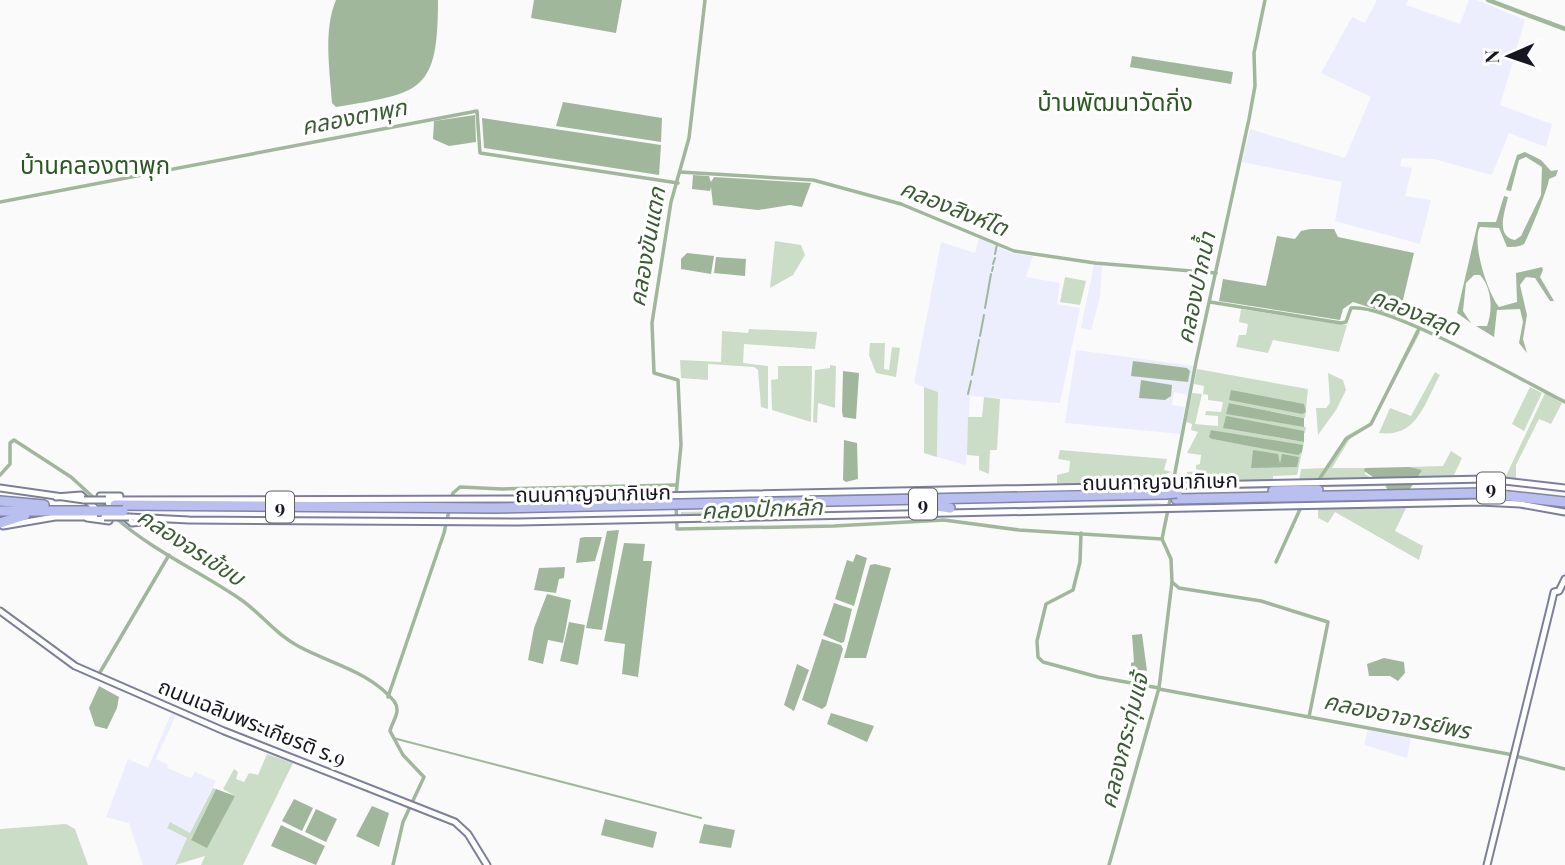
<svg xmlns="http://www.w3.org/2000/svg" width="1565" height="865" font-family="'Playfair Display','Noto Sans Thai',serif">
  <rect width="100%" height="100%" fill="#fafafa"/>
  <g fill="#eceefe">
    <polygon points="1377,0 1408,0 1406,5 1460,24 1469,0 1477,0 1525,20 1500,105 1552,124 1546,147 1509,133 1492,175 1434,159 1402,158 1400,166 1412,168 1405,196 1431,200 1420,244 1335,221 1342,182 1242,162 1250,129 1345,158 1371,97 1321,73 1352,17 1365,23"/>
    <polygon points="979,238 1011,253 1033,256 1026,277 1060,283 1057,304 1080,308 1060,403 970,396 966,465 937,457 938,392 914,383 941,242 975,253"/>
    <polygon points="1094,264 1102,265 1100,297 1091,330 1081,328"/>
    <polygon points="1076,350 1194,366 1188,395 1174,392 1172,405 1185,407 1180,434 1065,423"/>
    <polygon points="171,714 176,715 156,759 168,765 167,768 191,778 195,772 216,781 190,833 170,823 167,827 187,838 175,865 143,865 129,823 106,817 128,759 148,768"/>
    <polygon points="1368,730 1411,738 1407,758 1364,745"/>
  </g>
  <g fill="#cbddc7" fill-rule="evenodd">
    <polygon points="775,241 801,245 805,255 793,275 770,288"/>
    <polygon points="1065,277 1086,281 1080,305 1060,302"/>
    <polygon points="1241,309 1347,325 1339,352 1273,340 1268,353 1236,347 1239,335 1246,335 1248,324 1239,322"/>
    <polygon points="749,329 817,332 815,349 744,344 743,363 768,366 768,409 761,407 758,370 754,367 708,364 708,380 681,378 680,360 721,362 722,331 748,333"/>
    <polygon points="1416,330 1420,333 1371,426 1351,437 1332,468 1365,468 1365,474 1385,486 1188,490 1235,485 1369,482 1367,478 1299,481 1301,469 1325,468 1346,436 1370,423"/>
    <polygon points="870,343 885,343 884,369 889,370 892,347 900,348 896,377 876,373 869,355"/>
    <polygon points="830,365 836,366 835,408 818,403 817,423 813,422 815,370 830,368"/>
    <polygon points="778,366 812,366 811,422 772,410 771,380 778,379"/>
    <path d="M1197 369 1308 389 1305 418 1230 403 1227 414 1306 427 1305 433 1224 428 1304 442 1297 475 1273 476V481L1188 483 1187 472 1202 471 1196 469V465L1200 464 1201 455 1187 453 1198 432 1191 430 1192 424 1186 422 1192 393 1202 394 1195 424 1218 426V416L1205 415 1206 411 1221 412 1223 402 1208 400V395L1203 394 1204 386 1194 384ZM1212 430 1222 432 1303 446 1292 453 1212 439Z"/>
    <path d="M1435 372 1440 375C1424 404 1417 438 1379 433L1390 408 1411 416Z"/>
    <polygon points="1328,373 1343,380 1346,390 1336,410 1318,435 1316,408 1326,408 1330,403"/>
    <polygon points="924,387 938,392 937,457 924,453"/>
    <polygon points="1530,387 1542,393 1524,431 1512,424"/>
    <polygon points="1545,393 1562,403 1551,424 1539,419 1516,465 1516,478 1505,478"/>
    <polygon points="984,397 1000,399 997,450 990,450 989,474 979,470 979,456 967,455 968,417 982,417"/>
    <polygon points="1060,450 1167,459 1164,470 1172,472 1147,479 1109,480 1106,484 1057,485 1057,475 1069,472 1070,461 1058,459"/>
    <polygon points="1451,451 1462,458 1453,477 1416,478 1416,470 1409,467 1443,466"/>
    <polygon points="1136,487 1168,490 682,499 682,497"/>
    <polygon points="1484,496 1565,506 1565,509 1512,501 1186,504"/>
    <polygon points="1165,503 1141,506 869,511"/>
    <polygon points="1407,506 1395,531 1423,546 1419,560 1335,512 1328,523 1318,518 1318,507"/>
    <polygon points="798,510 833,513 681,516 681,512"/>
    <polygon points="267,754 293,763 243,865 201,865 205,856 175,865 187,838 167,828 170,822 190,833 213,788 216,789 191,840 235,796 223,789 234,769 238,772 236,779 244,782 249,773 258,775"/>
    <polygon points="66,824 75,829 88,865 0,865 0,829"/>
  </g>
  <g fill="#a1b79c">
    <path d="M336 0H438C438 92 422 93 336 107L332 103C330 71 323 30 336 0Z"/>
    <polygon points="534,0 622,0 616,33 531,18"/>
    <polygon points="1132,56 1233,72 1231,84 1130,67"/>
    <polygon points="563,102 662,118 661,142 556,126"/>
    <polygon points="475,115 476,142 449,146 433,139 434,121"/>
    <polygon points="482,118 661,145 659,175 484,148"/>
    <path d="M1525 152 1541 160 1551 171 1558 170 1556 176 1549 179C1549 186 1527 241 1524 244 1519 247 1513 247 1507 247L1499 228 1480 227C1471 242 1488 294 1499 307L1517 302 1516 273 1542 267 1543 270 1540 277 1554 301H1550L1535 278 1526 277 1520 285 1527 315 1523 339 1527 353 1519 343 1523 322 1520 309 1497 310 1494 337 1476 326H1487C1493 310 1492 288 1480 275H1474L1466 283 1463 311 1471 323 1457 313 1478 222H1496L1504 196 1508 197C1505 212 1495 236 1515 240L1521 236 1541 195 1542 167 1526 157 1519 160 1511 191 1506 190 1517 155Z"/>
    <polygon points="693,175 709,176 711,182 714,177 811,183 802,207 790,205 758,210 713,205 711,187 710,191 692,189"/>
    <polygon points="1310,229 1334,229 1338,237 1414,253 1399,317 1353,302 1343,309 1340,320 1219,301 1223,279 1266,286 1277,236 1295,239 1301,231"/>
    <polygon points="687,253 714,256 711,274 681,269 681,259"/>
    <polygon points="716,257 746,259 745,276 714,273"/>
    <polygon points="1133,361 1187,368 1190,371 1188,382 1131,376"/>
    <polygon points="843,371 859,373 856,419 843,417 842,411"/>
    <polygon points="1141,380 1172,385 1171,396 1165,400 1139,398"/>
    <polygon points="1231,390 1304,404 1306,412 1302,414 1229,400"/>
    <polygon points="1229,403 1304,418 1304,427 1226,414"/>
    <polygon points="1226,416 1304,431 1304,442 1223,428"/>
    <polygon points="1211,430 1303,445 1302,452 1298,455 1212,439 1209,437"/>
    <polygon points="844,440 857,443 858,479 846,482 843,480"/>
    <polygon points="1253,450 1278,454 1280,464 1282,454 1299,457 1297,467 1251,468"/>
    <polygon points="1409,467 1422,470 1408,492 1389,492 1385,485 1364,471 1365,468"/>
    <polygon points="619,530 602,630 586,628 607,531"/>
    <polygon points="585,537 602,537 595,561 576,563 580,538"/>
    <polygon points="624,543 645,544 643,561 652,561 638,677 622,674 625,644 604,641"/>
    <polygon points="856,554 867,558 854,606 835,599 847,560 853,562"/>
    <polygon points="875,564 891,568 866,658 844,658 870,565"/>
    <polygon points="565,567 564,578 559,579 556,593 534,590 539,568"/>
    <polygon points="547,594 571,600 563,643 548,640 543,664 528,660 534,628"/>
    <polygon points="834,603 852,609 844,642 841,643 823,635"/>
    <polygon points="569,622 585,625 578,665 560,661"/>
    <polygon points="1142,634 1147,671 1142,670 1139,681 1131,675 1131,663 1134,662 1132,635"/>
    <polygon points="822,639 841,645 843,649 826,706 822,709 802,700"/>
    <polygon points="1384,658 1404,662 1405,673 1398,681 1390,676 1369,676 1367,664"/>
    <polygon points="797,664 809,670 794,711 784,705"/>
    <polygon points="99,686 119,697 117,708 107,729 95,726 89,708"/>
    <polygon points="831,713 874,726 867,742 827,724"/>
    <polygon points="216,789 235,796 207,848 191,840"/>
    <polygon points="294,799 313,808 302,831 282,821"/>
    <polygon points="372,806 389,813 379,847 356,836"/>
    <polygon points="316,809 337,819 326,842 305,832"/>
    <polygon points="605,819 657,832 653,848 601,835"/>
    <polygon points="704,824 735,830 731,848 699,843"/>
    <polygon points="281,825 325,846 316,865 271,846"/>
  </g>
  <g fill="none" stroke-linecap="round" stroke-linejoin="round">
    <g stroke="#a1b79c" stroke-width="2">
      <polyline points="995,254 997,244"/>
      <polyline points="993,264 995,258"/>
      <polyline points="992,271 993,267"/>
      <polyline points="985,308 991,274"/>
      <polyline points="980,336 984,315"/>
      <polyline points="972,375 979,340"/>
      <polyline points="968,394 971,381"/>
      <polyline points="393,738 701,818"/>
    </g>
    <g stroke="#a1b79c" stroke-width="3.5">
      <polyline points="680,172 813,180 901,204 1014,251 1095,263 1216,273"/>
      <polyline points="0,202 477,111 480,153 678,183"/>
      <path d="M1210 302 1341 323 1346 322 1351 308C1388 303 1525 382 1565 402"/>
      <polyline points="0,475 10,464 10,443 14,440 71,477 105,508"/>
      <polyline points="1320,478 1346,439 1371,424 1419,329"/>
      <polyline points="1172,488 1196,362 1249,119 1255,86 1254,53 1265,0"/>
      <polyline points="676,496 681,445 678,380 654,373 652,323 671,202 689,138 705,0"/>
      <polyline points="676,504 677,529 834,526 944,520 1019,530 1162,539"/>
      <path d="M116 518C153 551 199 571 240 599 261 613 276 635 298 646 331 664 369 671 394 701 402 712 392 721 390 731L403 755 424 777 403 822 393 865"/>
      <polyline points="1081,533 1080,562 1073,590 1046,604 1037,641 1038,657 1043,662 1098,677 1159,688"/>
      <polyline points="1276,562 1301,507"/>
      <polyline points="1172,582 1179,588 1261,601 1328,622 1309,717 1508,754 1565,769"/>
      <polyline points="99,674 169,555"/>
      <polyline points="1159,689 1309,717"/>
      <polyline points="388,697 444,533 453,493 460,487 502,489 676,485"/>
      <polyline points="1109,865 1159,688 1172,582 1171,559 1162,539 1171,495"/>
    </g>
    <polyline stroke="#a1b79c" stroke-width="4.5" points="1488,0 1565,29"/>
    <defs>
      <g id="secondary">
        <polyline points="0,488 84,500"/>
        <polyline points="120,496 100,496 132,523 160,520"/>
        <polyline points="56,497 81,495 109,521 87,518"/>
        <polyline points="106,500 511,499 1486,479 1565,488"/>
        <polyline points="129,517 189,520 519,522 1480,502 1520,504 1565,512"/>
        <polyline points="3,526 55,517 104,517"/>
        <polyline points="0,611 75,666 224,731 455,822 468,834 487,865"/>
        <polyline points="1487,865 1551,605 1554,592 1559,591 1565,579"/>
      </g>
      <g id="motorway">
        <polyline points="1273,491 1318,490"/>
        <polyline points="1176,499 1481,493 1565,502"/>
        <polyline points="0,501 44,505"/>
        <polyline points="924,504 950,508"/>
        <polyline points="115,505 493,508 1165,494"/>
        <polyline points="0,511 97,511"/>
        <polyline points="0,523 25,515"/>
      </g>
    </defs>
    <use href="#secondary" stroke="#7c7f9c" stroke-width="9"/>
    <use href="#motorway" stroke="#8084a7" stroke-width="12"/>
    <use href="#secondary" stroke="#fff" stroke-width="5"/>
    <use href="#motorway" stroke="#b9bfee" stroke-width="9"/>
    <defs>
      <g id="secondary-bridge">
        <polyline points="84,500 106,500"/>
        <polyline points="104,517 129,517"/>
      </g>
      <g id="motorway-bridge">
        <polyline points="1165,494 1177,493"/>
        <polyline points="97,511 123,511"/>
      </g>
    </defs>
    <use href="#secondary-bridge" stroke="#7c7f9c" stroke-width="9" stroke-linecap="butt"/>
    <use href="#motorway-bridge" stroke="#8084a7" stroke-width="12" stroke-linecap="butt"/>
    <use href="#secondary-bridge" stroke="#fff" stroke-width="5"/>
    <use href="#motorway-bridge" stroke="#b9bfee" stroke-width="9"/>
  </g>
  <g text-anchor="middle" stroke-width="6" stroke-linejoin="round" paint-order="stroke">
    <g fill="#fff" stroke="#5c5d64" stroke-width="2">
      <rect x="1477" y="472.5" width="28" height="31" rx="5"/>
      <rect x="909" y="488.5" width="28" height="31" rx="5"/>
      <rect x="266" y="491.5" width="28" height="31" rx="5"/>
    </g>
    <g font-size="19" font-weight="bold" fill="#161722">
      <text x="1491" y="495">9</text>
      <text x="923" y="511">9</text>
      <text x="280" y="514">9</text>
    </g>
    <g font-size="21" fill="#161722" stroke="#fff">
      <text transform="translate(1160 482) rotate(-1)" y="7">ถนนกาญจนาภิเษก</text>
      <text transform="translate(593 494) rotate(-1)" y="7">ถนนกาญจนาภิเษก</text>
      <text transform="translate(252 723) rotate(22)" y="7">ถนนเฉลิมพระเกียรติ ร.9</text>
    </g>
    <g font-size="23" font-style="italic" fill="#3a5c33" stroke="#fff">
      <text transform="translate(354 117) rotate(-11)" y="8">คลองตาพุก</text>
      <text transform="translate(954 208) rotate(22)" y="8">คลองสิงห์โต</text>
      <text transform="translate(647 247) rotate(-80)" y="8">คลองขันแตก</text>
      <text transform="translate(1196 288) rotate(-78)" y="8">คลองปากน้ำ</text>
      <text transform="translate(1415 312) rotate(21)" y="8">คลองสลุด</text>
      <text transform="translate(762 509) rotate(-2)" y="8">คลองปักหลัก</text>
      <text transform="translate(191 547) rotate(33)" y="8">คลองจรเข้ขบ</text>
      <text transform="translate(1397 716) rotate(12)" y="8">คลองอาจารย์พร</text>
      <text transform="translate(1124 741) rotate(-76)" y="8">คลองกระทุ่มแจ้</text>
    </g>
    <g font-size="24" fill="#2a5820" stroke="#fff">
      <text x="1115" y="111">บ้านพัฒนาวัดกิ่ง</text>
      <text x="95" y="174">บ้านคลองตาพุก</text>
    </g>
  </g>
  <g transform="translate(1509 56) rotate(268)" stroke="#ffffff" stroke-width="5" paint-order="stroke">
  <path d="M0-5L12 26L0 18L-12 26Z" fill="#161722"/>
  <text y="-10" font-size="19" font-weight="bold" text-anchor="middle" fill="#161722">N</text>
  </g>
</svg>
